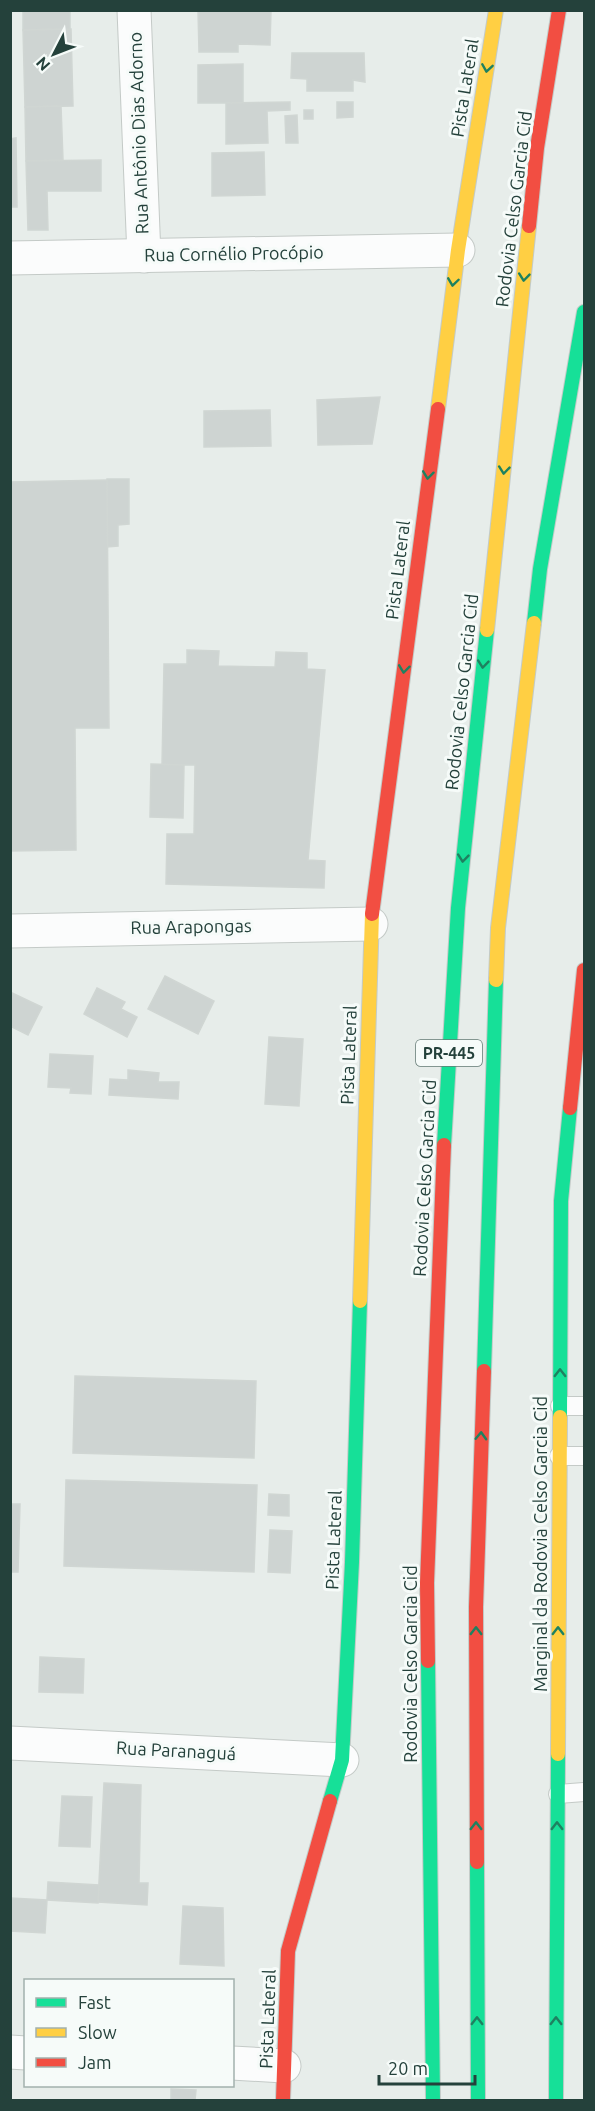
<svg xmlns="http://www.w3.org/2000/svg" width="595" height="2111" font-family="Ubuntu,sans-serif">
  <rect width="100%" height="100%" fill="#e7edea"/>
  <g fill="#ced4d2" stroke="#d0d6d3" stroke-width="1.5">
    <polygon points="23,10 70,10 70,29 23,30"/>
    <polygon points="198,10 271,10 270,45 238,44 238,52 199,52"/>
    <polygon points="71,29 73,106 25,107 23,30"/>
    <polygon points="292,53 364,53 365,82 353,80 353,91 307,91 307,79 291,78"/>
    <polygon points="243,64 243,103 198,103 198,65"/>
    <polygon points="290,102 290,110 267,111 268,143 226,144 226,103"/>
    <polygon points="337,102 353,102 353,117 337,118"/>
    <polygon points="61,106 63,160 26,161 25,107"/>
    <rect x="304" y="110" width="9" height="9"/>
    <polygon points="297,115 298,143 286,143 285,116"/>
    <polygon points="16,138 17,207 10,207 10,139"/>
    <polygon points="264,152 265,195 212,196 212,153"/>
    <polygon points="101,160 101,191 47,191 48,230 28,230 26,161"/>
    <polygon points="380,397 372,444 318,445 317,400"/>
    <polygon points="270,410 271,446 204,447 204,411"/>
    <polygon points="107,479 129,479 129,524 118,525 118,546 107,547"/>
    <polygon points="107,480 109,728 75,728 76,850 10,851 10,482"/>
    <polygon points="187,650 219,651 218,666 275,667 276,652 307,653 307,669 325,670 308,860 325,861 324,888 166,884 167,834 194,834 195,765 162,765 164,664 187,664"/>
    <polygon points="151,764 184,765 183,818 150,817"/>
    <polygon points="165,976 214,1001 198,1034 148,1009"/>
    <polygon points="97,988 125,1002 121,1009 137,1017 127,1037 84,1014"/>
    <polygon points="10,992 42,1007 28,1035 10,1026"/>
    <polygon points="269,1037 303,1039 299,1106 265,1104"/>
    <polygon points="50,1054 93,1056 91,1094 70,1093 71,1088 48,1087"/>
    <polygon points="128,1070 159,1073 158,1082 179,1082 178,1099 109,1095 110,1079 128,1080"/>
    <polygon points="75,1376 256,1381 254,1458 73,1453"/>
    <polygon points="66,1480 257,1485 254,1572 64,1566"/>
    <polygon points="269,1494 289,1495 289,1516 268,1515"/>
    <polygon points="10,1504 20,1504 18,1572 10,1572"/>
    <polygon points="270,1530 292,1531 290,1573 268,1572"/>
    <polygon points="40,1657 84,1659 83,1693 39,1692"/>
    <polygon points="104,1783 141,1785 139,1883 148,1883 147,1905 98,1902"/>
    <polygon points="62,1796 92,1797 90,1847 59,1846"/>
    <polygon points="48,1882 99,1885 98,1903 47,1900"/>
    <polygon points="10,1898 47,1900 45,1933 10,1931"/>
    <polygon points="183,1906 223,1908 224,1966 180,1964"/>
    <polygon points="171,2089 196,2090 195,2100 171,2100"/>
  </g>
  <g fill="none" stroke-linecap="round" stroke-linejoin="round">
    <defs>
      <g id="lane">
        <polyline points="560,1406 584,1406"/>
        <polyline points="559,1456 584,1456"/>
        <polyline points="558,1794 584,1792"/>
      </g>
      <g id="street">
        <polyline points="134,10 144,256"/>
        <polyline points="10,258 458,250"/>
        <polyline points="10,931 371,924"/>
        <polyline points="10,1743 342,1760"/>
        <polyline points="10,2052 26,2053"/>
        <polyline points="232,2063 284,2066"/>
      </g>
      <g id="fast">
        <polyline points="534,623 540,569 584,312"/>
        <polyline points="444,1145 458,908 487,630"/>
        <polyline points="484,1371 496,980"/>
        <polyline points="560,1417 561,1201 570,1108"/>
        <polyline points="428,1661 433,2100"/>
        <polyline points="330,1801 342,1760 352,1562 360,1301"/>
        <polyline points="477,1862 478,2100"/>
        <polyline points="556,2100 558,1754"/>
      </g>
      <g id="slow">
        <polyline points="438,409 458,250 496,10"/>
        <polyline points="487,630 529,226"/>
        <polyline points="496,980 498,928 534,623"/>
        <polyline points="360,1301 372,914"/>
        <polyline points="558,1754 560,1417"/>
      </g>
      <g id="jam">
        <polyline points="529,226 537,148 559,10"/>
        <polyline points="372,914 438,409"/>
        <polyline points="570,1108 584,970"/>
        <polyline points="428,1661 427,1583 444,1145"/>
        <polyline points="477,1862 476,1607 484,1371"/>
        <polyline points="283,2100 288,1951 330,1801"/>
      </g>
    </defs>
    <use href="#lane" stroke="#c4cac7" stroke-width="20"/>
    <use href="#street" stroke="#c4cac7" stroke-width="35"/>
    <use href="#fast" stroke="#c3cbc8" stroke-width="16"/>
    <use href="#slow" stroke="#c3cbc8" stroke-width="16"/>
    <use href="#jam" stroke="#c3cbc8" stroke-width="16"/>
    <use href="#lane" stroke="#fbfcfc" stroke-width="18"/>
    <use href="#street" stroke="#fbfcfc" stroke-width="33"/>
    <use href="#fast" stroke="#16e098" stroke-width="14"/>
    <use href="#slow" stroke="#ffcf43" stroke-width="14"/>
    <use href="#jam" stroke="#f24e42" stroke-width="14"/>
  </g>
  <defs><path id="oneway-chevron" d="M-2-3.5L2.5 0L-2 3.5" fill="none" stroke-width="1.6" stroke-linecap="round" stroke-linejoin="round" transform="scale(1.5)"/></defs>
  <g stroke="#1e8160">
    <use href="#oneway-chevron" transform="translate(487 68) rotate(99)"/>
    <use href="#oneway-chevron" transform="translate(524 277) rotate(96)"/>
    <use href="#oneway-chevron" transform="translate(453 282) rotate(98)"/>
    <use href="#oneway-chevron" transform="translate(504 470) rotate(96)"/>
    <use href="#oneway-chevron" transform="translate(428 475) rotate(97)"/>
    <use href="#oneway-chevron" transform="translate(483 664) rotate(96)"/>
    <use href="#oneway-chevron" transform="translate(404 669) rotate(97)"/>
    <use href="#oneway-chevron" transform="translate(463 858) rotate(96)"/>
    <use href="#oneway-chevron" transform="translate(560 1373) rotate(-90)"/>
    <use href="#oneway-chevron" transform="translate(481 1436) rotate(-88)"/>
    <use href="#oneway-chevron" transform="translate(476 1631) rotate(-90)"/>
    <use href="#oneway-chevron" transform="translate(558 1631) rotate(-90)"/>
    <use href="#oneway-chevron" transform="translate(476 1826) rotate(-90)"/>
    <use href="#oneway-chevron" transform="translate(557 1826) rotate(-90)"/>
    <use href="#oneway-chevron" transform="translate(477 2021) rotate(-90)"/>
    <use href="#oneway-chevron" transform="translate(556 2021) rotate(-90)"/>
  </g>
  <g text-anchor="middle" stroke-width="6" stroke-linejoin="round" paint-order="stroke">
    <rect fill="#f6fbf9" stroke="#637974" stroke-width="1.5" x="416" y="1040" width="66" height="26" rx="4.5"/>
    <g font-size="16" font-weight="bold" fill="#24413b">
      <text x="449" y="1059">PR-445</text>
    </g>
    <g font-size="18" fill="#24413b" stroke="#f6fbf9">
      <text transform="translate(465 88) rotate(-81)" y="6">Pista Lateral</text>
      <text transform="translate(139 133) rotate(-92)" y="6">Rua Antônio Dias Adorno</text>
      <text transform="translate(514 209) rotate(-83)" y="6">Rodovia Celso Garcia Cid</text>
      <text transform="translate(234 254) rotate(-1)" y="6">Rua Cornélio Procópio</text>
      <text transform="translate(398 570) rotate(-83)" y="6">Pista Lateral</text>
      <text transform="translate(462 692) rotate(-84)" y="6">Rodovia Celso Garcia Cid</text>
      <text transform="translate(191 927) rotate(-1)" y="6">Rua Arapongas</text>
      <text transform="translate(349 1055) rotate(-88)" y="6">Pista Lateral</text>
      <text transform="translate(425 1178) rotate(-87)" y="6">Rodovia Celso Garcia Cid</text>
      <text transform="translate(334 1540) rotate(-88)" y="6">Pista Lateral</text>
      <text transform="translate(541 1544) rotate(-90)" y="6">Marginal da Rodovia Celso Garcia Cid</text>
      <text transform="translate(411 1664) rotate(-90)" y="6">Rodovia Celso Garcia Cid</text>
      <text transform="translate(176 1751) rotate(3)" y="6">Rua Paranaguá</text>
      <text transform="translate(268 2019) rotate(-88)" y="6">Pista Lateral</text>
    </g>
  </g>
  <rect width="595" height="2111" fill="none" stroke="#24413b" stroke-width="24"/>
  <rect x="24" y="1979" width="210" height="108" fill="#f6fbf9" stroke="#a2b1ad" stroke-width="1.5"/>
  <rect x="36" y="1998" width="30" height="9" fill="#16e098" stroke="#a2b1ad" stroke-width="1.5"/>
  <text x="78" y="2009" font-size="18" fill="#24413b">Fast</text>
  <rect x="36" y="2028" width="30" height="9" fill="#ffcf43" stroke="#a2b1ad" stroke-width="1.5"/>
  <text x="78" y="2039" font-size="18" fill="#24413b">Slow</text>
  <rect x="36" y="2058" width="30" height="9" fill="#f24e42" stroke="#a2b1ad" stroke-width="1.5"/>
  <text x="78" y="2069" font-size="18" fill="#24413b">Jam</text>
  <g transform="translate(54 54) rotate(228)" stroke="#f6fbf9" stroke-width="4.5" paint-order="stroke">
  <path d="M0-4.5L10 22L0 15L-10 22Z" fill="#24413b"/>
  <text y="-9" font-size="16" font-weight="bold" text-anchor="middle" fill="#24413b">N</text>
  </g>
  <path d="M379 2075v9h96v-9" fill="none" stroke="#24413b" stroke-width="3"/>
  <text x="388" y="2075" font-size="18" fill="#24413b" stroke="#f6fbf9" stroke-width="4.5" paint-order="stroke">20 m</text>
</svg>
